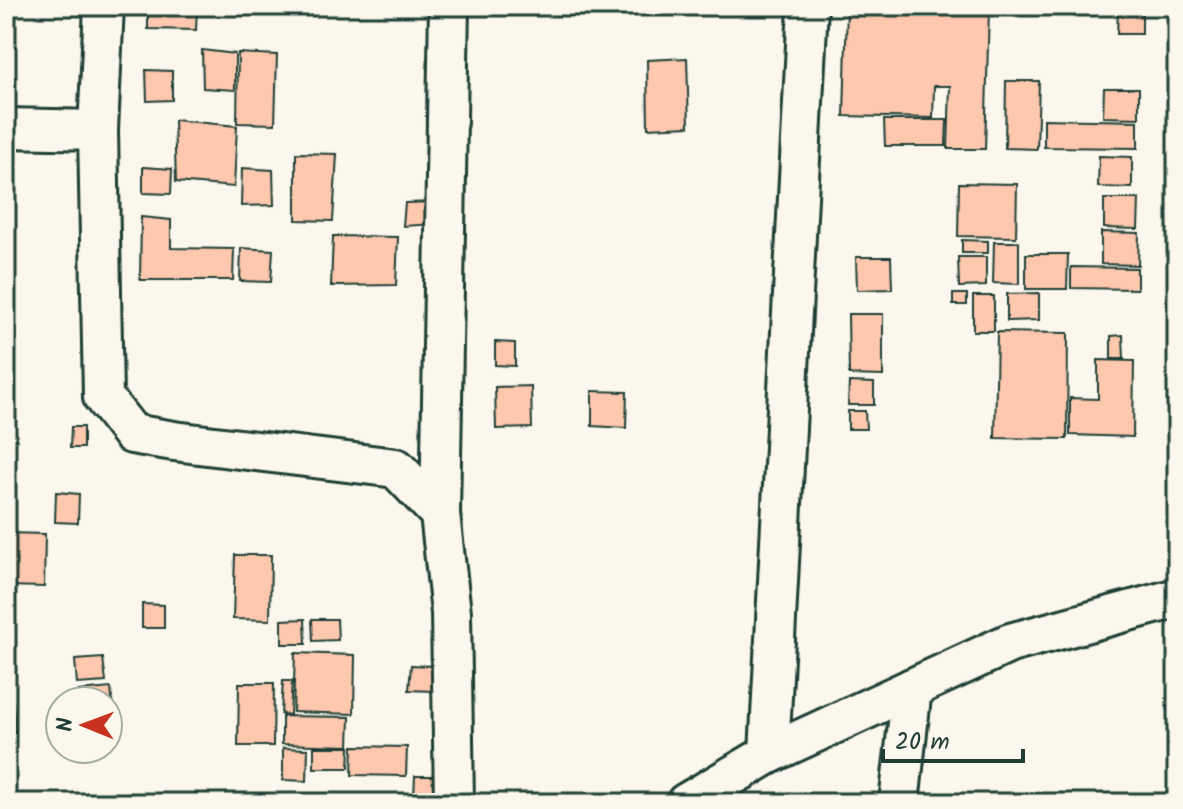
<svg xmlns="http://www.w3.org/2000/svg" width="1183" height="809" font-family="Kalam,sans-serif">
  <rect width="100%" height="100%" fill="#fbf7ec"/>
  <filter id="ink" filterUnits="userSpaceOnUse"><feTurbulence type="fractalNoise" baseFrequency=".0125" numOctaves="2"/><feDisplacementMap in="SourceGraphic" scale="16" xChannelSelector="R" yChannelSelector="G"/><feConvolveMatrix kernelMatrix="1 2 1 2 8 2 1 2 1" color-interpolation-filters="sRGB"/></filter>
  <g filter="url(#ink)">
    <g fill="#fdc8ae" stroke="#1f3d34" stroke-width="2">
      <polygon points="148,6 197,6 196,30 148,29"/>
      <polygon points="847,6 989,9 985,149 948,149 950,86 934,86 933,118 844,116"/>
      <polygon points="1118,11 1142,11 1142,34 1117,34"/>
      <polygon points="202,50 235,54 235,90 203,88"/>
      <polygon points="238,53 277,55 275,124 237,123"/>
      <polygon points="687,58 689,126 648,128 647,60"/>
      <polygon points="146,70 172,71 172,100 147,101"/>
      <polygon points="1006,81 1039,81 1037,149 1005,148"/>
      <polygon points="1104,88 1139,88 1139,118 1103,117"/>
      <polygon points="1044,119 1138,121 1138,148 1044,147"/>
      <polygon points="174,120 237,126 234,187 176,182"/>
      <polygon points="884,120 947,120 946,146 885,146"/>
      <polygon points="296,153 337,154 333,221 296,220"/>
      <polygon points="1099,156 1132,157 1132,188 1098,187"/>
      <polygon points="143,167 172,169 171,194 143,193"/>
      <polygon points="242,168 273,170 274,205 241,206"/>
      <polygon points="959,183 1017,184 1016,237 958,236"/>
      <polygon points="1104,199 1139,199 1138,229 1104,228"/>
      <polygon points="437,202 436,224 403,226 405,203"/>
      <polygon points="141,217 171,220 171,248 234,249 233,280 140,280"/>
      <polygon points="1101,232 1139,233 1138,265 1101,264"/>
      <polygon points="333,236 398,237 396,285 331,286"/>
      <polygon points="962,240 988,241 988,253 962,253"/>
      <polygon points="994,242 1019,242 1019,284 993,283"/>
      <polygon points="241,248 273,250 271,282 240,281"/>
      <polygon points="1026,254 1068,254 1067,289 1026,289"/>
      <polygon points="856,257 891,257 892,289 857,290"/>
      <polygon points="958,257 986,257 986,286 959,287"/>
      <polygon points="1071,267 1137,268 1137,289 1071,288"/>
      <polygon points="1039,293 1039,320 1007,321 1007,294"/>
      <rect x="953" y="294" width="14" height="11"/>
      <rect x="973" y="296" width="21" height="35"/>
      <polygon points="848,314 883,314 883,376 849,375"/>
      <polygon points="997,332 1068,333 1067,439 995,438"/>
      <polygon points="1123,335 1124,359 1111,359 1111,336"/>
      <polygon points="495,342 515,343 515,366 495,365"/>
      <polygon points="1098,360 1134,361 1133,437 1070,435 1070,398 1098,399"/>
      <polygon points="849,382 874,383 874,405 848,405"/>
      <polygon points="531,386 532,428 496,429 495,387"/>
      <polygon points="592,391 627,392 626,428 592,426"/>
      <polygon points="848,411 865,411 866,429 848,429"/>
      <polygon points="71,427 83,427 83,448 70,448"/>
      <polygon points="56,492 79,494 78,523 55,522"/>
      <polygon points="6,533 45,534 44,587 6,586"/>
      <polygon points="235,555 271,555 270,620 233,619"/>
      <polygon points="142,604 164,605 164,628 142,628"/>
      <polygon points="305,619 306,644 282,644 282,620"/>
      <polygon points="312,619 337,619 338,640 313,641"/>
      <polygon points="295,653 355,655 354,714 293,712"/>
      <polygon points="6,654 11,654 13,696 6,696"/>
      <polygon points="103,658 106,682 77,684 75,660"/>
      <polygon points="411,665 433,666 433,691 409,690"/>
      <polygon points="283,681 292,681 290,715 281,714"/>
      <polygon points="239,683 274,683 273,746 238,746"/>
      <polygon points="111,688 114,721 108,721 108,701 80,701 79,691"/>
      <polygon points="6,700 13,700 15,733 6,733"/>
      <polygon points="282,716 350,717 349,746 282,744"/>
      <polygon points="353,746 407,747 406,776 352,775"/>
      <polygon points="314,747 350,747 349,768 314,768"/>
      <polygon points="283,748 308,749 307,781 283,780"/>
      <polygon points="415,776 439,776 439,797 414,796"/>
    </g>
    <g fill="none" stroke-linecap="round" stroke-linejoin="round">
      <defs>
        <g id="minor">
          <polyline points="104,6 98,130 103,397 132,434 174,441 396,468 440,514 451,613 454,803"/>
          <polyline points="6,128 98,130"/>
          <polyline points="440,514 449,6"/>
          <polyline points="769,754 808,6"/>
          <polyline points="686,803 769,754 1010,643 1177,598"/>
          <polyline points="899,803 912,688"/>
        </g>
      </defs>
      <use href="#minor" stroke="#1f3d34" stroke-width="44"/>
      <use href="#minor" stroke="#fbf7ec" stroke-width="38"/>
    </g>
  </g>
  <rect width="1183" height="809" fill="none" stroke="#fbf7ec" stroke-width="32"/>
  <rect x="16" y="16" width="1151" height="777" fill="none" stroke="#1f3d34" stroke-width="3" filter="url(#ink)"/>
  <g transform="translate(84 725) rotate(271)"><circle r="38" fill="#fbf7ec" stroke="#a3ada2" stroke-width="2"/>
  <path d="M0-6L14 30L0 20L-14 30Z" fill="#c8321e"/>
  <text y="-12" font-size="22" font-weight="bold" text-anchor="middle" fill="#1f3d34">N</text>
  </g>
  <path d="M883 749v12h140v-12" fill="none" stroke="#1f3d34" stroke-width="4"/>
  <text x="895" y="749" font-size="24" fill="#1f3d34" stroke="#fbf7ec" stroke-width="6" paint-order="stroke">20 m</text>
</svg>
